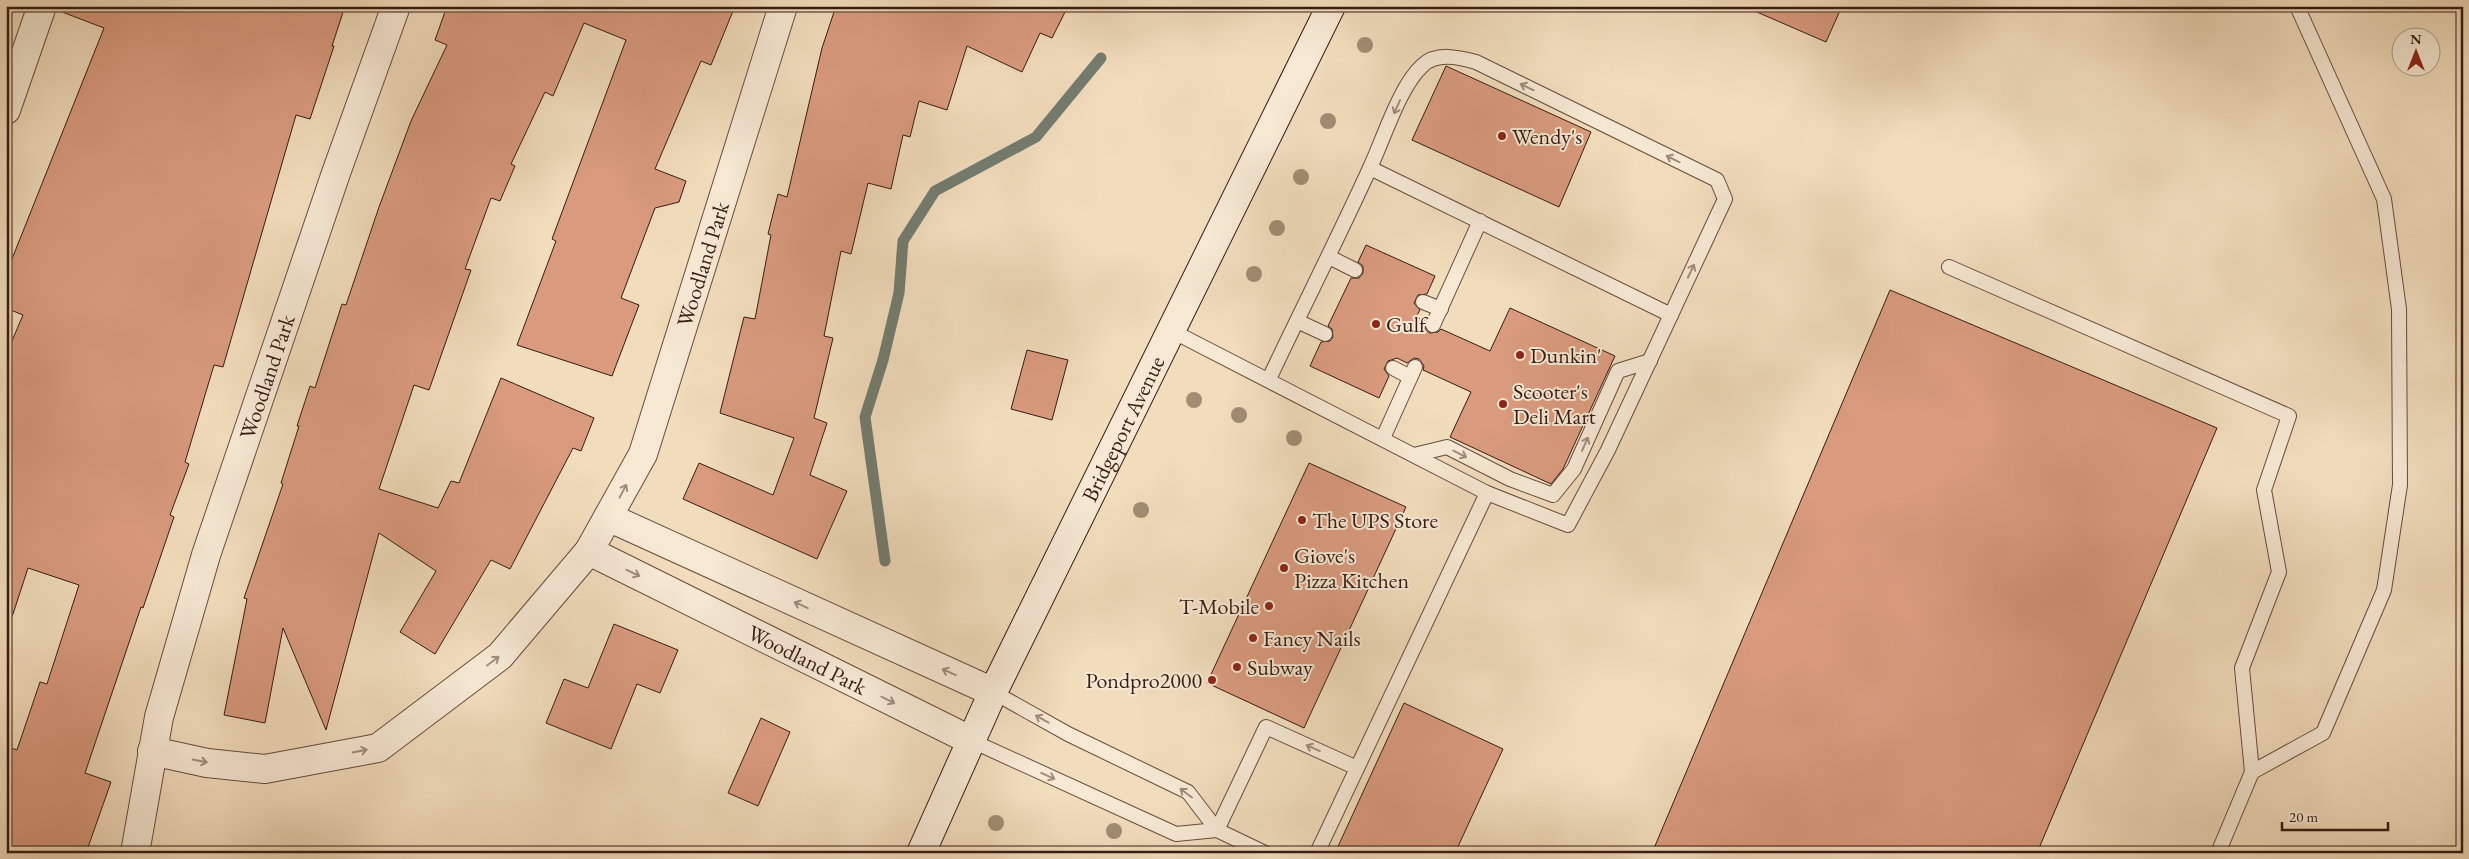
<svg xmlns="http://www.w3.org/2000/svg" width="2469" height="859" font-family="'EB Garamond',serif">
<rect width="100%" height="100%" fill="#f1dcbc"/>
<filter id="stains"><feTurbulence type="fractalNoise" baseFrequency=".004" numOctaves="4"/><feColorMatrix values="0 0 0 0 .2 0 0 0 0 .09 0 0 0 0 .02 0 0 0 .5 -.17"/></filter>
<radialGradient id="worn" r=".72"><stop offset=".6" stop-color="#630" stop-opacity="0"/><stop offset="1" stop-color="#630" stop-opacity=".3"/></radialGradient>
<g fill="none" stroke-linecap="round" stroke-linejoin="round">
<path stroke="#737c70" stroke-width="11" d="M 885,561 L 865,417 L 883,360 L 899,293 L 903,241 L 935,191 L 1036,137 L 1101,58"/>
</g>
<g fill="#d99a7e" stroke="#361c12">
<path d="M 57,6 L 345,6 L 332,46 L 334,46 L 310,119 L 296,115 L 223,367 L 214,365 L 185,462 L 189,464 L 170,515 L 174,517 L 143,608 L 141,607 L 85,773 L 111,782 L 86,853 L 29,853 L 6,845 L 6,746 L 17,750 L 40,682 L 47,684 L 79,585 L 28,568 L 12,617 L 6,616 L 6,355 L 23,315 L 6,308 L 6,274 L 104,28 L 57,10 Z"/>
<path d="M 447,6 L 735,6 L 711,65 L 701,61 L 655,169 L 686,181 L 679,202 L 655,208 L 621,298 L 639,305 L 612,376 L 517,345 L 556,241 L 552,239 L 626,40 L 584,23 L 553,96 L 545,92 L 511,164 L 515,166 L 500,201 L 491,198 L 465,269 L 471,270 L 429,390 L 414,385 L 379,489 L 438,508 L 451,481 L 459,483 L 501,378 L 594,418 L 581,451 L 573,448 L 510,569 L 491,560 L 435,654 L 400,632 L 436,571 L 379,533 L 326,730 L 283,628 L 265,723 L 224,715 L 247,599 L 244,598 L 283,484 L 281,483 L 299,426 L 297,426 L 310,386 L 315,388 L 342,304 L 346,305 L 379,207 L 411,121 L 447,45 L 435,40 Z"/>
<path d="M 836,6 L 1068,6 L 1052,38 L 1040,33 L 1022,72 L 967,46 L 947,110 L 919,101 L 910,137 L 903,135 L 891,189 L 868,183 L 851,254 L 841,251 L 824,336 L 833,338 L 814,418 L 827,423 L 810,475 L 847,491 L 817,559 L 683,499 L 699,463 L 773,495 L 794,438 L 720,413 L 744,317 L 755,319 L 771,235 L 768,234 L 778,194 L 787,197 L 822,48 Z"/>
<path d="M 1743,6 L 1842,6 L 1826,42 Z"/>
<path d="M 1446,66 L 1591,132 L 1559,207 L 1412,140 Z"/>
<path d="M 1366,245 L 1435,276 L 1427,294 L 1418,295 L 1414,303 L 1420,310 L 1416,317 L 1425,321 L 1426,330 L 1430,333 L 1438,332 L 1441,329 L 1490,351 L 1510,308 L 1615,356 L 1563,469 L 1551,484 L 1450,437 L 1471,392 L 1423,370 L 1424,366 L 1419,359 L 1414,358 L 1407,363 L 1397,358 L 1388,361 L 1384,369 L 1389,376 L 1379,398 L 1310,366 L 1321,342 L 1330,341 L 1333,337 L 1332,329 L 1328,326 L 1351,278 L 1359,278 L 1363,273 L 1363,266 L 1358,262 Z"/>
<path d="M 1890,290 L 2217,428 L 2037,853 L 1652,853 Z"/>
<path d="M 1027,350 L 1068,360 L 1052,420 L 1011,409 Z"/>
<path d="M 1309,463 L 1406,507 L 1304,728 L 1207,683 Z"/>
<path d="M 614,624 L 678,650 L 660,693 L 637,684 L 611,749 L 546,723 L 564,679 L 588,688 Z"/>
<path d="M 1404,703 L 1503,749 L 1455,853 L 1335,853 Z"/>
<path d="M 761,718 L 790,732 L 758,806 L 728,793 Z"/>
</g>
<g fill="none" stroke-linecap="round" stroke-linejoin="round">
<g stroke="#654c3c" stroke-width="16">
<g id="service">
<path d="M 1370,168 L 1671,315"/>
<path d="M 1329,257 L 1355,270"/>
<path d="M 1949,267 L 2289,416 L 2264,490 L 2279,572 L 2242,668 L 2252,772"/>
<path d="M 1423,302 L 1441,309"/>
<path d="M 1297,321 L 1325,334"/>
<path d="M 1433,325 L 1480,221"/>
<path d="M 1172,331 L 1487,493 L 1568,525 L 1608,450 L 1725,199 L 1717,180 L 1476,62 C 1458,57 1436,52 1422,66 C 1399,87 1383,141 1369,170 C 1337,240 1302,309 1269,379"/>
<path d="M 1393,368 L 1410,377"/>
<path d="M 1383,438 L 1415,367"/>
<path d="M 1414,455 L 1447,447 L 1510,479 L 1553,495 L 1574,469 L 1618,371 L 1650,361"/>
<path d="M 993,692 L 1068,734 L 1188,792 L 1217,830 L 1265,853"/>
<path d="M 972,741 L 1176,834 L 1217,830"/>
<path d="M 1217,830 L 1266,727 L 1357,768"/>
<path d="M 1317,853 L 1487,493"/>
<path d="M 2218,853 L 2252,772 L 2323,733 L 2384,590 L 2400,485 L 2399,309 L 2384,199 L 2297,6"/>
</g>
</g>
<g stroke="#654c3c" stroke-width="30">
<g id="minor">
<path d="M 6,110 L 42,6"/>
<path d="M 608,517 L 993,692"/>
<path id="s1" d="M 589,551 L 972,741"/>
<path id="s2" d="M 152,751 L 207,763 L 265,769 L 378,748 L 500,656 L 589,551 L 643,454 L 783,6"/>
<path id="s3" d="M 135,853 L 159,717 L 206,555 L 336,173 L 396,6"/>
</g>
</g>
<g stroke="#361c12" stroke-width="30">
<g id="secondary">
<path id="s4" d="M 921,853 L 993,692 L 1331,6"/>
</g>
</g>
<use href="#service" stroke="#f6e8d3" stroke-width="14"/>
<use href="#minor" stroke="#f6e8d3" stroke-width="28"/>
<use href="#secondary" stroke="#f6e8d3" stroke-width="28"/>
</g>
<g fill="#a08d73">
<circle cx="1365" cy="45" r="8"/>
<circle cx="1328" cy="121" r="8"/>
<circle cx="1301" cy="177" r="8"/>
<circle cx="1277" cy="228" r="8"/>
<circle cx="1254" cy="274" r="8"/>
<circle cx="1194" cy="400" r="8"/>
<circle cx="1239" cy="415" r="8"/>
<circle cx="1294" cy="438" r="8"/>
<circle cx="1141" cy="510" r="8"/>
<circle cx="996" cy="823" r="8"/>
<circle cx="1114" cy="831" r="8"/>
</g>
<defs><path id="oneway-shaft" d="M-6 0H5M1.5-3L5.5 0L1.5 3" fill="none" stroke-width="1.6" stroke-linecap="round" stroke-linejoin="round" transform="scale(1.25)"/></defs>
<g stroke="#a08c7c">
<use href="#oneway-shaft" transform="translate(1527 87) rotate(-154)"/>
<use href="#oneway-shaft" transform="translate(1397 107) rotate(114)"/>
<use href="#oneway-shaft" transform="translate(1673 159) rotate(-154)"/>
<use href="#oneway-shaft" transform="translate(1691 271) rotate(-65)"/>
<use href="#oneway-shaft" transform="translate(1585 444) rotate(-66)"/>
<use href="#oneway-shaft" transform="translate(1460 454) rotate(27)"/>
<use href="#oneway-shaft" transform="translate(623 491) rotate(-62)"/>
<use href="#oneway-shaft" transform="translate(633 573) rotate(26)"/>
<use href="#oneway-shaft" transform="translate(801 605) rotate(-156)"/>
<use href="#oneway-shaft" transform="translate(493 661) rotate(-37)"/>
<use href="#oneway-shaft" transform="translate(949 672) rotate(-156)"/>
<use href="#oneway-shaft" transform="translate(888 700) rotate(26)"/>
<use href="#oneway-shaft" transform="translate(1042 719) rotate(-151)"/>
<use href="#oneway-shaft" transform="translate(1313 748) rotate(-156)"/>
<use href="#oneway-shaft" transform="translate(360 751) rotate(-11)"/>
<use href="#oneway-shaft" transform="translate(200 761) rotate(12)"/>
<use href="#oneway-shaft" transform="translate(1048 776) rotate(24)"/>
<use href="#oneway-shaft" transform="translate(1186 793) rotate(-143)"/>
</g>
<g fill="#8f2418" stroke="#f6e8d3" stroke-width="2">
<circle cx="1502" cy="136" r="5"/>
<circle cx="1376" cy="324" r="5"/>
<circle cx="1520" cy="355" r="5"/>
<circle cx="1503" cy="404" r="5"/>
<circle cx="1302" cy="520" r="5"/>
<circle cx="1284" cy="568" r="5"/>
<circle cx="1269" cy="606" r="5"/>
<circle cx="1253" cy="638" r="5"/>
<circle cx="1237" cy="667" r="5"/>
<circle cx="1212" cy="680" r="5"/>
</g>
<g text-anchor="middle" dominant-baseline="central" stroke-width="4" stroke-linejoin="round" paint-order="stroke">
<g font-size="22" fill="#361c12" stroke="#f6e8d3" text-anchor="start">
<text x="1512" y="136">Wendy's</text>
<text x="1386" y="324">Gulf</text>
<text x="1530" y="355">Dunkin'</text>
<text x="1513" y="391">Scooter's<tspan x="1513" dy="25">Deli Mart</tspan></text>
<text x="1312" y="520">The UPS Store</text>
<text x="1294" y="555">Giove's<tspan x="1294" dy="25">Pizza Kitchen</tspan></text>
<text x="1259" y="606" text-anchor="end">T-Mobile</text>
<text x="1263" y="638">Fancy Nails</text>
<text x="1247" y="667">Subway</text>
<text x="1202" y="680" text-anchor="end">Pondpro2000</text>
</g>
<g font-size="22" fill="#361c12" stroke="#f6e8d3">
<text stroke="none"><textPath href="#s2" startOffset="830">Woodland Park</textPath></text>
<text stroke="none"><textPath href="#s3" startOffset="495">Woodland Park</textPath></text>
<text stroke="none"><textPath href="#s4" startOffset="470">Bridgeport Avenue</textPath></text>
<text stroke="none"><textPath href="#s1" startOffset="244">Woodland Park</textPath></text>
</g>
</g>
<rect width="2469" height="859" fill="none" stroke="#f1dcbc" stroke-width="25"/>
<rect x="8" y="8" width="2454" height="844" fill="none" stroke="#361c12" stroke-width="2.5"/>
<rect x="12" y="12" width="2444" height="834" fill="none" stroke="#361c12"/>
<g transform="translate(2416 52)"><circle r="24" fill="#f6e8d3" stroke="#a99686"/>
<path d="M0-4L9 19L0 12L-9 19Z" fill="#8f2418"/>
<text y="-8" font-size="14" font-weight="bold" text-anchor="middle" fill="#361c12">N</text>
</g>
<path d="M2282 822v8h106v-8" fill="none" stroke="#361c12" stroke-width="2.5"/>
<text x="2289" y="822" font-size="15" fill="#361c12" stroke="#f6e8d3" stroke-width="4" paint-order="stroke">20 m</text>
<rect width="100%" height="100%" filter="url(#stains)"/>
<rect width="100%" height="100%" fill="url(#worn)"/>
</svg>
